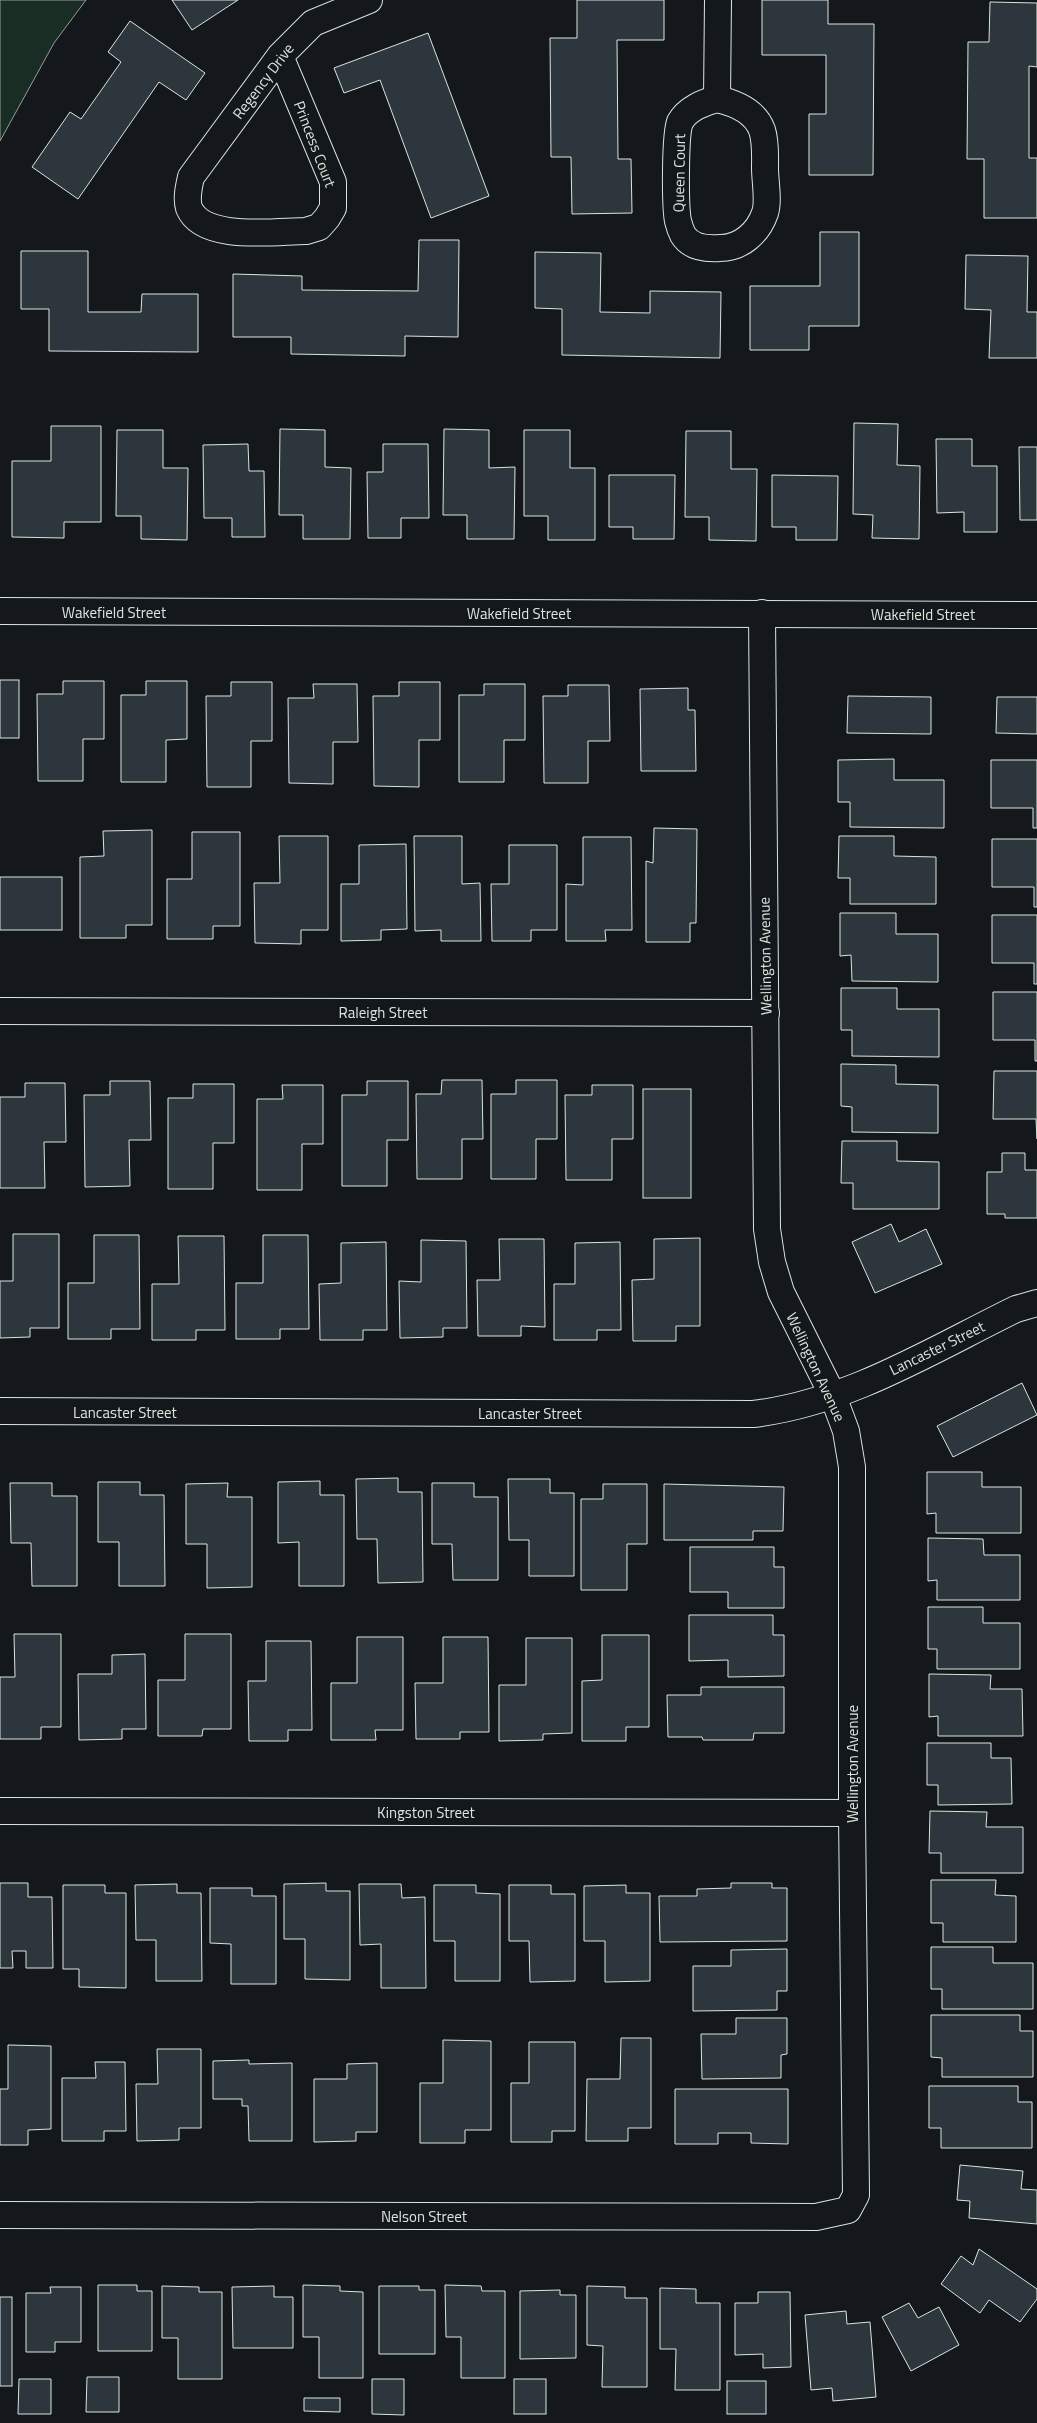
<svg xmlns="http://www.w3.org/2000/svg" width="1037" height="2423" font-family="'Titillium Web',sans-serif">
<rect width="100%" height="100%" fill="#14181c"/>
<path fill="#1a2d24" stroke="#939e99" d="M 0,0 L 86,0 L 54,43 L 0,141 Z"/>
<g fill="#2c363c" stroke="#d8e6dc">
<path d="M 172,0 L 238,0 L 192,30 Z"/>
<path d="M 577,0 L 664,0 L 664,40 L 617,40 L 618,159 L 631,159 L 632,213 L 572,214 L 571,157 L 551,157 L 550,38 L 577,38 Z"/>
<path d="M 762,0 L 828,0 L 828,24 L 874,24 L 873,175 L 809,175 L 809,114 L 826,114 L 826,55 L 762,55 Z"/>
<path d="M 990,2 L 1037,3 L 1037,67 L 1029,66 L 1029,158 L 1037,158 L 1037,218 L 984,218 L 984,159 L 967,159 L 968,42 L 989,42 Z"/>
<path d="M 130,21 L 205,73 L 186,100 L 159,82 L 78,199 L 32,167 L 70,112 L 81,119 L 121,62 L 108,52 Z"/>
<path d="M 428,33 L 489,196 L 431,218 L 380,80 L 344,93 L 334,68 Z"/>
<path d="M 820,232 L 859,232 L 859,326 L 809,326 L 809,350 L 750,350 L 750,286 L 820,286 Z"/>
<path d="M 419,240 L 459,240 L 458,337 L 405,336 L 405,356 L 291,354 L 291,337 L 233,337 L 233,274 L 302,276 L 302,290 L 418,291 Z"/>
<path d="M 21,251 L 88,251 L 88,312 L 141,312 L 142,294 L 198,294 L 198,352 L 49,351 L 49,309 L 21,309 Z"/>
<path d="M 535,252 L 601,253 L 600,312 L 650,313 L 650,291 L 721,292 L 720,358 L 562,355 L 562,309 L 535,308 Z"/>
<path d="M 966,255 L 1028,256 L 1027,312 L 1037,312 L 1037,358 L 989,358 L 991,310 L 965,309 Z"/>
<path d="M 854,423 L 898,424 L 897,465 L 920,466 L 919,539 L 872,538 L 873,515 L 853,514 Z"/>
<path d="M 51,426 L 101,426 L 101,522 L 64,522 L 64,538 L 12,537 L 12,461 L 51,461 Z"/>
<path d="M 280,429 L 325,430 L 325,467 L 351,468 L 350,539 L 303,539 L 303,515 L 279,515 Z"/>
<path d="M 444,429 L 489,430 L 489,468 L 515,467 L 514,539 L 467,539 L 467,515 L 443,515 Z"/>
<path d="M 117,430 L 163,430 L 163,468 L 188,468 L 187,540 L 141,539 L 141,516 L 116,516 Z"/>
<path d="M 524,430 L 570,430 L 570,468 L 595,468 L 595,540 L 548,540 L 548,516 L 524,516 Z"/>
<path d="M 686,431 L 731,431 L 731,469 L 757,469 L 756,541 L 709,540 L 709,517 L 685,517 Z"/>
<path d="M 936,439 L 972,439 L 972,466 L 997,466 L 997,532 L 964,532 L 964,512 L 937,513 Z"/>
<path d="M 248,444 L 249,471 L 264,471 L 265,537 L 232,537 L 232,518 L 204,518 L 203,445 Z"/>
<path d="M 383,444 L 428,444 L 429,518 L 401,518 L 401,538 L 368,538 L 367,472 L 383,472 Z"/>
<path d="M 1019,447 L 1037,447 L 1037,520 L 1020,520 Z"/>
<path d="M 609,475 L 675,475 L 674,539 L 633,539 L 633,527 L 609,527 Z"/>
<path d="M 772,475 L 838,476 L 837,540 L 796,540 L 796,527 L 772,527 Z"/>
<rect x="0" y="680" width="19" height="58"/>
<path d="M 63,681 L 104,681 L 104,739 L 83,739 L 83,781 L 38,781 L 37,694 L 63,694 Z"/>
<path d="M 146,681 L 187,681 L 187,739 L 166,740 L 166,782 L 121,782 L 121,695 L 146,695 Z"/>
<path d="M 231,682 L 272,682 L 272,741 L 251,741 L 251,787 L 207,787 L 206,696 L 231,696 Z"/>
<path d="M 399,682 L 440,682 L 440,740 L 419,740 L 419,787 L 374,786 L 373,696 L 399,696 Z"/>
<path d="M 313,684 L 357,684 L 358,742 L 333,742 L 333,784 L 289,783 L 288,698 L 314,698 Z"/>
<path d="M 484,684 L 525,684 L 525,740 L 504,740 L 504,782 L 459,782 L 459,695 L 484,695 Z"/>
<path d="M 568,685 L 609,685 L 610,741 L 588,741 L 588,783 L 544,783 L 543,696 L 568,696 Z"/>
<path d="M 688,688 L 688,710 L 695,710 L 696,771 L 641,771 L 640,689 Z"/>
<path d="M 848,696 L 931,697 L 931,734 L 847,733 Z"/>
<path d="M 997,697 L 1037,697 L 1037,734 L 996,733 Z"/>
<path d="M 894,759 L 894,780 L 944,780 L 944,828 L 850,827 L 850,802 L 838,802 L 838,760 Z"/>
<path d="M 991,760 L 1037,760 L 1037,828 L 1033,828 L 1033,808 L 991,808 Z"/>
<path d="M 654,828 L 697,829 L 696,923 L 690,923 L 690,942 L 646,942 L 646,861 L 653,863 Z"/>
<path d="M 152,830 L 152,925 L 126,925 L 126,938 L 80,938 L 80,857 L 104,856 L 103,831 Z"/>
<path d="M 192,832 L 240,832 L 240,926 L 213,926 L 213,939 L 167,939 L 167,879 L 192,879 Z"/>
<path d="M 279,836 L 328,836 L 328,930 L 301,930 L 301,944 L 255,943 L 254,883 L 280,883 Z"/>
<path d="M 414,836 L 462,836 L 462,884 L 480,883 L 481,941 L 441,941 L 441,930 L 415,931 Z"/>
<path d="M 839,836 L 894,836 L 894,856 L 936,857 L 936,904 L 850,904 L 850,878 L 838,878 Z"/>
<path d="M 583,837 L 631,837 L 632,930 L 605,930 L 606,941 L 566,941 L 566,884 L 583,885 Z"/>
<path d="M 992,839 L 1037,839 L 1037,907 L 1034,907 L 1034,887 L 992,887 Z"/>
<path d="M 406,844 L 407,929 L 381,930 L 381,940 L 341,941 L 341,884 L 359,884 L 359,845 Z"/>
<path d="M 509,845 L 557,845 L 557,930 L 531,930 L 531,941 L 492,941 L 491,884 L 509,884 Z"/>
<rect x="0" y="877" width="62" height="53"/>
<path d="M 840,913 L 896,913 L 896,934 L 938,934 L 938,982 L 852,981 L 851,955 L 840,956 Z"/>
<path d="M 992,915 L 1037,915 L 1037,984 L 1034,984 L 1034,963 L 992,963 Z"/>
<path d="M 841,988 L 897,988 L 897,1009 L 939,1009 L 939,1057 L 852,1056 L 852,1030 L 841,1030 Z"/>
<path d="M 993,992 L 1037,992 L 1037,1061 L 1035,1061 L 1035,1040 L 993,1040 Z"/>
<path d="M 841,1064 L 896,1065 L 896,1084 L 938,1085 L 938,1133 L 852,1132 L 852,1107 L 841,1106 Z"/>
<path d="M 994,1071 L 1037,1071 L 1037,1139 L 1036,1119 L 993,1119 Z"/>
<path d="M 442,1080 L 482,1080 L 483,1139 L 462,1139 L 462,1179 L 417,1179 L 416,1094 L 441,1094 Z"/>
<path d="M 516,1080 L 557,1080 L 557,1139 L 536,1139 L 536,1179 L 491,1179 L 491,1094 L 516,1094 Z"/>
<path d="M 110,1081 L 150,1081 L 151,1140 L 129,1140 L 130,1186 L 85,1187 L 84,1095 L 110,1095 Z"/>
<path d="M 367,1081 L 408,1081 L 408,1140 L 387,1140 L 387,1186 L 342,1186 L 342,1095 L 367,1095 Z"/>
<path d="M 25,1083 L 65,1083 L 66,1142 L 44,1142 L 45,1188 L 0,1188 L 0,1097 L 25,1097 Z"/>
<path d="M 193,1084 L 234,1084 L 234,1143 L 213,1143 L 213,1189 L 168,1189 L 168,1098 L 193,1098 Z"/>
<path d="M 282,1085 L 323,1085 L 323,1144 L 302,1144 L 302,1190 L 257,1190 L 257,1099 L 283,1099 Z"/>
<path d="M 592,1085 L 633,1085 L 633,1139 L 612,1139 L 612,1180 L 566,1180 L 565,1095 L 592,1095 Z"/>
<rect x="643" y="1089" width="48" height="109"/>
<path d="M 842,1141 L 897,1141 L 897,1161 L 939,1162 L 939,1209 L 853,1209 L 853,1183 L 841,1183 Z"/>
<path d="M 1002,1153 L 1025,1153 L 1025,1170 L 1037,1170 L 1037,1218 L 1005,1218 L 1005,1214 L 987,1214 L 987,1172 L 1002,1172 Z"/>
<path d="M 891,1224 L 899,1242 L 926,1229 L 942,1264 L 875,1293 L 852,1242 Z"/>
<path d="M 13,1234 L 59,1234 L 59,1328 L 30,1328 L 30,1337 L 0,1338 L 0,1281 L 13,1281 Z"/>
<path d="M 94,1235 L 139,1235 L 140,1329 L 111,1329 L 111,1339 L 68,1339 L 68,1283 L 94,1283 Z"/>
<path d="M 263,1235 L 308,1235 L 309,1329 L 280,1329 L 280,1339 L 236,1339 L 236,1283 L 263,1283 Z"/>
<path d="M 178,1236 L 224,1236 L 225,1330 L 196,1330 L 196,1340 L 152,1340 L 152,1284 L 179,1284 Z"/>
<path d="M 700,1238 L 700,1326 L 676,1326 L 676,1341 L 633,1341 L 632,1280 L 654,1279 L 654,1239 Z"/>
<path d="M 499,1239 L 544,1239 L 545,1327 L 521,1326 L 521,1336 L 478,1336 L 477,1280 L 500,1280 Z"/>
<path d="M 421,1240 L 466,1241 L 467,1328 L 443,1328 L 443,1337 L 400,1338 L 399,1281 L 421,1282 Z"/>
<path d="M 386,1242 L 387,1330 L 363,1330 L 363,1340 L 320,1340 L 319,1284 L 341,1283 L 341,1243 Z"/>
<path d="M 620,1242 L 621,1330 L 597,1330 L 597,1340 L 554,1340 L 554,1284 L 575,1284 L 575,1243 Z"/>
<path d="M 1022,1383 L 1037,1415 L 953,1457 L 937,1426 Z"/>
<path d="M 927,1472 L 982,1472 L 982,1487 L 1021,1487 L 1021,1533 L 936,1533 L 936,1513 L 927,1514 Z"/>
<path d="M 398,1478 L 398,1492 L 422,1492 L 423,1582 L 378,1583 L 377,1539 L 357,1539 L 356,1479 Z"/>
<path d="M 508,1479 L 550,1479 L 550,1493 L 574,1493 L 574,1576 L 529,1576 L 529,1540 L 509,1540 Z"/>
<path d="M 320,1481 L 320,1495 L 344,1495 L 344,1586 L 299,1586 L 299,1542 L 278,1543 L 278,1482 Z"/>
<path d="M 98,1482 L 140,1482 L 140,1495 L 164,1495 L 165,1586 L 119,1586 L 119,1542 L 98,1542 Z"/>
<path d="M 10,1483 L 52,1483 L 52,1496 L 77,1496 L 77,1586 L 32,1586 L 31,1543 L 11,1543 Z"/>
<path d="M 228,1483 L 227,1497 L 252,1497 L 252,1587 L 207,1588 L 207,1544 L 186,1544 L 186,1484 Z"/>
<path d="M 432,1483 L 474,1483 L 474,1497 L 498,1497 L 498,1580 L 453,1580 L 452,1544 L 432,1544 Z"/>
<path d="M 603,1484 L 647,1484 L 647,1544 L 627,1544 L 627,1590 L 581,1590 L 581,1499 L 603,1499 Z"/>
<path d="M 664,1484 L 784,1487 L 783,1531 L 753,1531 L 753,1540 L 664,1540 Z"/>
<path d="M 928,1538 L 983,1539 L 984,1555 L 1020,1555 L 1020,1600 L 937,1600 L 937,1580 L 928,1581 Z"/>
<path d="M 690,1547 L 774,1547 L 774,1567 L 784,1567 L 784,1608 L 728,1608 L 728,1592 L 690,1592 Z"/>
<path d="M 928,1607 L 983,1607 L 983,1623 L 1020,1623 L 1020,1669 L 937,1669 L 937,1649 L 928,1649 Z"/>
<path d="M 689,1615 L 773,1615 L 773,1635 L 784,1635 L 784,1676 L 728,1677 L 728,1660 L 689,1661 Z"/>
<path d="M 14,1634 L 61,1634 L 61,1727 L 41,1727 L 41,1739 L 0,1739 L 0,1677 L 15,1677 Z"/>
<path d="M 185,1634 L 231,1634 L 231,1729 L 203,1729 L 202,1736 L 158,1736 L 158,1680 L 185,1680 Z"/>
<path d="M 602,1635 L 649,1635 L 649,1727 L 626,1727 L 626,1741 L 582,1741 L 582,1681 L 602,1680 Z"/>
<path d="M 357,1637 L 403,1637 L 403,1730 L 375,1730 L 376,1740 L 331,1740 L 331,1683 L 357,1683 Z"/>
<path d="M 443,1637 L 488,1637 L 489,1732 L 460,1732 L 460,1739 L 416,1739 L 415,1683 L 443,1683 Z"/>
<path d="M 526,1638 L 572,1638 L 572,1733 L 543,1734 L 543,1740 L 499,1741 L 499,1685 L 526,1685 Z"/>
<path d="M 266,1641 L 311,1641 L 312,1730 L 288,1730 L 288,1741 L 249,1741 L 248,1681 L 266,1681 Z"/>
<path d="M 145,1654 L 146,1729 L 122,1729 L 122,1739 L 79,1740 L 78,1674 L 112,1674 L 112,1655 Z"/>
<path d="M 929,1674 L 991,1675 L 990,1689 L 1022,1689 L 1023,1736 L 938,1736 L 938,1716 L 929,1717 Z"/>
<path d="M 701,1687 L 784,1687 L 784,1733 L 754,1733 L 753,1740 L 703,1740 L 702,1737 L 668,1737 L 667,1695 L 701,1695 Z"/>
<path d="M 927,1743 L 991,1743 L 991,1758 L 1011,1758 L 1012,1804 L 938,1805 L 938,1785 L 927,1785 Z"/>
<path d="M 930,1811 L 987,1812 L 986,1827 L 1023,1827 L 1023,1873 L 941,1873 L 941,1853 L 929,1853 Z"/>
<path d="M 931,1880 L 996,1880 L 995,1895 L 1016,1896 L 1016,1942 L 943,1942 L 943,1923 L 931,1923 Z"/>
<path d="M 0,1883 L 28,1883 L 28,1897 L 52,1897 L 53,1968 L 26,1968 L 26,1951 L 12,1951 L 13,1968 L 0,1968 Z"/>
<path d="M 326,1883 L 326,1891 L 350,1891 L 350,1980 L 305,1979 L 305,1939 L 284,1939 L 284,1884 Z"/>
<path d="M 731,1883 L 772,1883 L 772,1888 L 787,1888 L 787,1941 L 660,1942 L 659,1896 L 697,1896 L 697,1889 L 731,1888 Z"/>
<path d="M 177,1884 L 177,1893 L 201,1893 L 202,1981 L 156,1981 L 156,1940 L 136,1940 L 135,1885 Z"/>
<path d="M 359,1884 L 401,1884 L 402,1898 L 425,1897 L 426,1988 L 381,1988 L 381,1944 L 360,1945 Z"/>
<path d="M 63,1885 L 105,1885 L 105,1893 L 126,1893 L 126,1988 L 79,1987 L 79,1969 L 63,1969 Z"/>
<path d="M 434,1885 L 476,1885 L 476,1893 L 500,1894 L 500,1981 L 455,1981 L 455,1941 L 434,1941 Z"/>
<path d="M 509,1885 L 551,1885 L 551,1894 L 575,1894 L 575,1981 L 530,1982 L 529,1941 L 509,1941 Z"/>
<path d="M 626,1885 L 626,1893 L 650,1893 L 650,1981 L 605,1982 L 605,1941 L 584,1941 L 584,1886 Z"/>
<path d="M 210,1888 L 252,1888 L 252,1896 L 276,1896 L 276,1984 L 231,1984 L 231,1944 L 210,1943 Z"/>
<path d="M 931,1947 L 993,1947 L 993,1963 L 1033,1963 L 1033,2009 L 942,2009 L 942,1989 L 931,1989 Z"/>
<path d="M 787,1949 L 787,1991 L 777,1991 L 777,2010 L 693,2011 L 693,1966 L 731,1966 L 731,1950 Z"/>
<path d="M 931,2015 L 1020,2015 L 1020,2031 L 1033,2031 L 1033,2077 L 942,2077 L 942,2058 L 931,2057 Z"/>
<path d="M 736,2018 L 787,2018 L 787,2054 L 781,2055 L 781,2078 L 702,2079 L 701,2034 L 736,2034 Z"/>
<path d="M 621,2038 L 651,2038 L 651,2128 L 628,2128 L 628,2141 L 586,2141 L 587,2079 L 620,2079 Z"/>
<path d="M 443,2040 L 491,2041 L 491,2130 L 465,2130 L 465,2143 L 420,2143 L 420,2083 L 443,2083 Z"/>
<path d="M 529,2042 L 575,2042 L 575,2131 L 552,2131 L 552,2142 L 511,2142 L 511,2083 L 529,2083 Z"/>
<path d="M 8,2045 L 51,2046 L 51,2129 L 28,2130 L 28,2145 L 0,2145 L 0,2089 L 8,2089 Z"/>
<path d="M 157,2049 L 201,2049 L 201,2128 L 179,2128 L 179,2140 L 137,2141 L 136,2084 L 158,2084 Z"/>
<path d="M 249,2060 L 249,2064 L 292,2063 L 292,2141 L 249,2141 L 248,2106 L 242,2106 L 242,2099 L 213,2099 L 213,2061 Z"/>
<path d="M 95,2062 L 125,2062 L 126,2131 L 104,2131 L 104,2141 L 62,2141 L 62,2078 L 96,2078 Z"/>
<path d="M 377,2063 L 377,2132 L 356,2132 L 356,2141 L 314,2142 L 314,2079 L 347,2079 L 347,2064 Z"/>
<path d="M 929,2086 L 1018,2086 L 1018,2102 L 1032,2102 L 1032,2148 L 941,2148 L 941,2128 L 929,2128 Z"/>
<path d="M 675,2089 L 788,2089 L 788,2144 L 751,2143 L 751,2133 L 718,2133 L 718,2144 L 675,2144 Z"/>
<path d="M 960,2165 L 1023,2171 L 1021,2189 L 1037,2190 L 1037,2224 L 969,2218 L 970,2201 L 957,2200 Z"/>
<path d="M 979,2249 L 1037,2289 L 1037,2299 L 1020,2322 L 989,2300 L 980,2313 L 941,2284 L 961,2256 L 973,2265 Z"/>
<path d="M 98,2285 L 137,2285 L 137,2291 L 152,2291 L 152,2351 L 98,2351 Z"/>
<path d="M 303,2285 L 340,2286 L 340,2291 L 363,2292 L 363,2378 L 319,2378 L 319,2337 L 303,2337 Z"/>
<path d="M 445,2285 L 481,2286 L 482,2291 L 505,2291 L 505,2378 L 461,2378 L 461,2337 L 446,2337 Z"/>
<path d="M 162,2286 L 199,2287 L 199,2292 L 222,2292 L 222,2379 L 178,2379 L 178,2338 L 162,2338 Z"/>
<path d="M 274,2286 L 274,2297 L 293,2297 L 293,2348 L 233,2348 L 232,2287 Z"/>
<path d="M 379,2286 L 419,2286 L 419,2290 L 435,2290 L 435,2354 L 379,2354 Z"/>
<path d="M 587,2286 L 625,2287 L 625,2298 L 647,2298 L 647,2387 L 602,2387 L 603,2346 L 587,2345 Z"/>
<path d="M 50,2287 L 81,2287 L 81,2342 L 55,2342 L 55,2352 L 26,2352 L 26,2293 L 51,2293 Z"/>
<path d="M 660,2288 L 696,2289 L 696,2303 L 720,2303 L 720,2390 L 675,2390 L 676,2349 L 660,2349 Z"/>
<path d="M 560,2290 L 560,2295 L 576,2295 L 576,2358 L 520,2359 L 520,2291 Z"/>
<path d="M 758,2292 L 790,2292 L 791,2367 L 763,2368 L 763,2354 L 735,2355 L 735,2303 L 758,2303 Z"/>
<rect x="0" y="2297" width="12" height="89"/>
<path d="M 909,2303 L 918,2318 L 939,2307 L 959,2345 L 911,2371 L 882,2317 Z"/>
<path d="M 846,2311 L 847,2324 L 870,2322 L 876,2397 L 833,2401 L 832,2388 L 811,2390 L 805,2315 Z"/>
<path d="M 87,2377 L 119,2377 L 119,2412 L 86,2412 Z"/>
<path d="M 19,2379 L 51,2379 L 51,2414 L 18,2414 Z"/>
<path d="M 372,2379 L 404,2379 L 404,2415 L 372,2414 Z"/>
<rect x="514" y="2379" width="32" height="35"/>
<rect x="727" y="2381" width="39" height="33"/>
<path d="M 304,2398 L 340,2398 L 340,2412 L 304,2411 Z"/>
</g>
<g fill="none" stroke-linecap="round" stroke-linejoin="round">
<g stroke="#d8e6dc" stroke-width="28">
<g id="minor">
<path d="M 280,56 L 333,182 L 333,208 L 327,218 L 319,227 L 306,231 C 276,231 203,242 189,208 C 186,198 189,186 191,177 L 280,56 L 313,23 L 369,0"/>
<path d="M 717,99 C 735,103 755,111 762,130 C 766,142 765,156 765,168 C 765,181 769,201 765,213 C 758,233 741,248 720,248 C 706,249 691,248 683,235 C 681,231 679,225 678,221 C 675,206 675,134 680,122 C 687,109 704,102 717,99 Z"/>
<path d="M 717,99 L 718,0"/>
<path d="M 0,611 L 1037,615"/>
<path d="M 0,1011 L 766,1013"/>
<path d="M 0,1411 L 753,1414 C 848,1403 932,1350 1016,1309 L 1037,1303"/>
<path d="M 0,1811 L 852,1813"/>
<path d="M 0,2215 L 816,2217 L 848,2210 L 856,2195 L 852,1813 L 852,1467 L 846,1431 L 833,1396 L 781,1292 L 772,1262 L 767,1229 L 762,613"/>
</g>
</g>
<use href="#minor" stroke="#14181c" stroke-width="26"/>
</g>
<g text-anchor="middle" dominant-baseline="central" stroke-width="4" stroke-linejoin="round" paint-order="stroke">
<g font-size="15" fill="#d8e6dc" stroke="#14181c">
<text transform="translate(263 81) rotate(-53)">Regency Drive</text>
<text transform="translate(315 144) rotate(69)">Princess Court</text>
<text transform="translate(679 173) rotate(-89)">Queen Court</text>
<text x="114" y="612">Wakefield Street</text>
<text x="519" y="613">Wakefield Street</text>
<text x="923" y="614">Wakefield Street</text>
<text transform="translate(765 956) rotate(-91)">Wellington Avenue</text>
<text x="383" y="1012">Raleigh Street</text>
<text transform="translate(937 1348) rotate(-26)">Lancaster Street</text>
<text transform="translate(816 1367) rotate(65)">Wellington Avenue</text>
<text x="125" y="1412">Lancaster Street</text>
<text x="530" y="1413">Lancaster Street</text>
<text transform="translate(852 1764) rotate(-90)">Wellington Avenue</text>
<text x="426" y="1812">Kingston Street</text>
<text x="424" y="2216">Nelson Street</text>
</g>
</g>
</svg>
